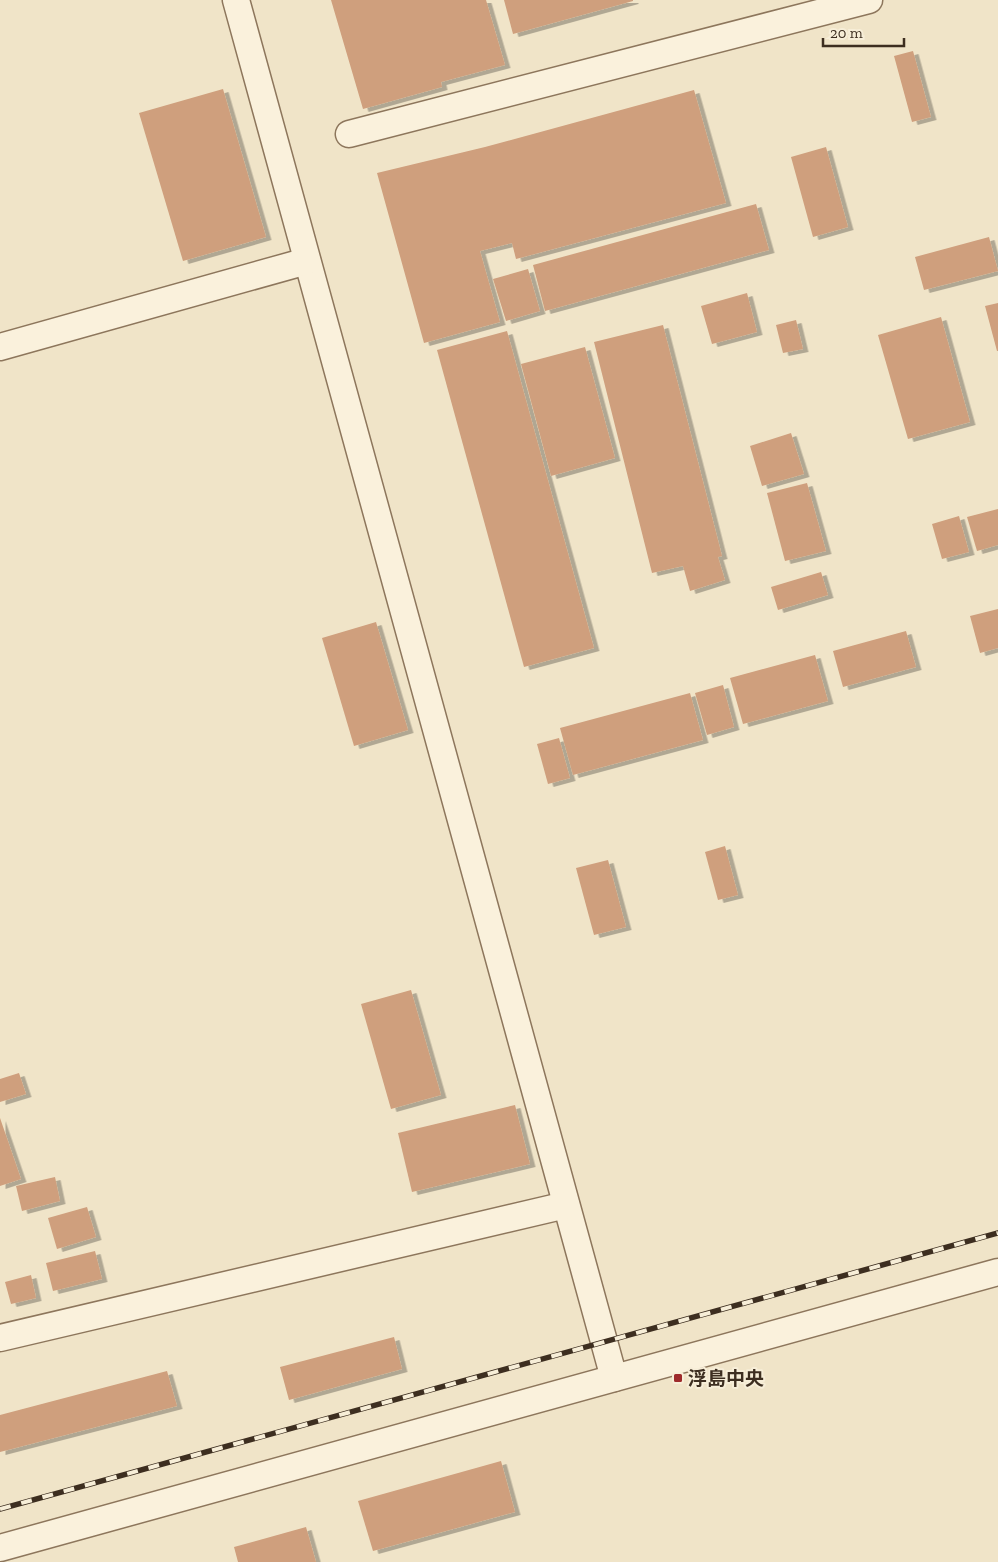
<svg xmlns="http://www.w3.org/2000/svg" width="998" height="1562" font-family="'Zilla Slab','Noto Sans JP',serif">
<defs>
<filter id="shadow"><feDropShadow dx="5.5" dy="3" stdDeviation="0" flood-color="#0004"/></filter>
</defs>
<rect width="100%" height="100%" fill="#f0e4c8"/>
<g fill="#cf9f7d" filter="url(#shadow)">
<path d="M 331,0 L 486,0 L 505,65 L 441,82 L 442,87 L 363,109 Z"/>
<path d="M 504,0 L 633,0 L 633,1 L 513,34 Z"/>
<path d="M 913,51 L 931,117 L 912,122 L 894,56 Z"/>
<path d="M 223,89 L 266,237 L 183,261 L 139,113 Z"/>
<path d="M 694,90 L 726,203 L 516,259 L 512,243 L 480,251 L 500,322 L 424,343 L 377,173 L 485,147 Z"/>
<path d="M 826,147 L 848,227 L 813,237 L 791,157 Z"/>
<path d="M 756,204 L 769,250 L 545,311 L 533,265 Z"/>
<path d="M 989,237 L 998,271 L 924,290 L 915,257 Z"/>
<path d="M 528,269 L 540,311 L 506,321 L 493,279 Z"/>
<path d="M 747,293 L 757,332 L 712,344 L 701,306 Z"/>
<path d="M 998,303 L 998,351 L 997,351 L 985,306 Z"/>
<path d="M 941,317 L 970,422 L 908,439 L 878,335 Z"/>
<path d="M 796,320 L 803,349 L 783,353 L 776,325 Z"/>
<path d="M 663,325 L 722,556 L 718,557 L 725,580 L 690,591 L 683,566 L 652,573 L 594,342 Z"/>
<path d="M 507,331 L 594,648 L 524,667 L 437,350 Z"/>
<path d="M 585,347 L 615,458 L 551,476 L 521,364 Z"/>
<path d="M 791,433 L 804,474 L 762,486 L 750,446 Z"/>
<path d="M 807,483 L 826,551 L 785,561 L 767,493 Z"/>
<path d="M 998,509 L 998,545 L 977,551 L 967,517 Z"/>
<path d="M 959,516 L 969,552 L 942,559 L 932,524 Z"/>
<path d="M 821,572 L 828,595 L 778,610 L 771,587 Z"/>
<path d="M 998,609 L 998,648 L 980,653 L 970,616 Z"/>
<path d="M 376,622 L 408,730 L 354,746 L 322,638 Z"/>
<path d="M 906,631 L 916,667 L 843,687 L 833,651 Z"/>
<path d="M 815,655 L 828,701 L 743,724 L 730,678 Z"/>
<path d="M 723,685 L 734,727 L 707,735 L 695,693 Z"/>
<path d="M 690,693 L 703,740 L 573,775 L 560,728 Z"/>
<path d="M 559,738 L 570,778 L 548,784 L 537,744 Z"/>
<path d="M 725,846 L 738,895 L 718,900 L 705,852 Z"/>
<path d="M 608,860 L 626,927 L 594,935 L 576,868 Z"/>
<path d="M 411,990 L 441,1095 L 391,1109 L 361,1004 Z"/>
<path d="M 19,1073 L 26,1094 L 0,1102 L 0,1079 Z"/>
<path d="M 515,1105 L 530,1164 L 412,1192 L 398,1133 Z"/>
<path d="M 0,1118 L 21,1179 L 0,1186 Z"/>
<path d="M 55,1177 L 60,1201 L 22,1211 L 16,1186 Z"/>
<path d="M 87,1207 L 96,1237 L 57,1249 L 48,1218 Z"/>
<path d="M 95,1251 L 102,1279 L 53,1291 L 46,1263 Z"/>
<path d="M 31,1275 L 36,1298 L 11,1304 L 5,1282 Z"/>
<path d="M 394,1337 L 402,1369 L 289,1400 L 280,1367 Z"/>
<path d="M 167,1371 L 177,1406 L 0,1452 L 0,1415 Z"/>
<path d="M 501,1461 L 515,1512 L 373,1551 L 358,1501 Z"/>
<path d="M 306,1527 L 316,1562 L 238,1562 L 234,1547 Z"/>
</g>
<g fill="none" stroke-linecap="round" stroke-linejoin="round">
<g stroke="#8d765c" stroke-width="29">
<g id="minor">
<path d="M 236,0 L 614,1378"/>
<path d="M 349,134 L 869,0"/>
<path d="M 0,347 L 307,261"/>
<path d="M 0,1338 L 566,1205"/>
<path d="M 0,1548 L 998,1272"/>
</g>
</g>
<use href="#minor" stroke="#faf1dc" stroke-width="26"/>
<g stroke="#3d2e20" stroke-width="5.5">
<path id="rail" d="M 0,1509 L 998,1233"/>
</g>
<use href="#rail" stroke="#f7eed8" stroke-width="4" stroke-dasharray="11" stroke-linecap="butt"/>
</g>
<rect fill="#9e2a2b" stroke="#f7eed8" stroke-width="2" x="673" y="1373" width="10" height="10" rx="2.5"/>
<g text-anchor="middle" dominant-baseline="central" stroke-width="4" stroke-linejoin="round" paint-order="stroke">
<g font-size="19" font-weight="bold" fill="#3d2e20" stroke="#f7eed8" text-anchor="start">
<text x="688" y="1378">浮島中央</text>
</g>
</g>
<path d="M823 38v8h81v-8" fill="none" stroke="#3d2e20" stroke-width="2.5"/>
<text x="830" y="38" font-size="15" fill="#3d2e20" stroke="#f7eed8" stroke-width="4" paint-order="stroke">20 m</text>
</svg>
